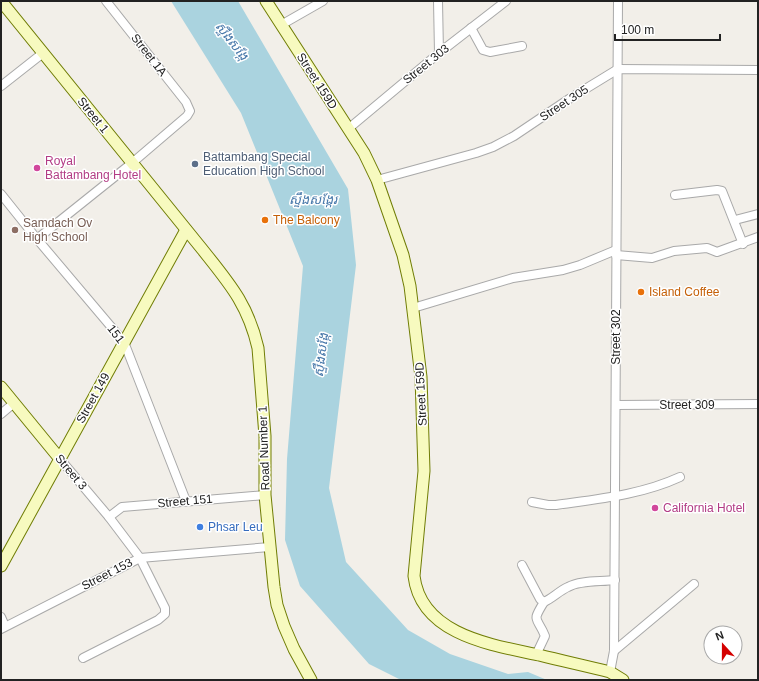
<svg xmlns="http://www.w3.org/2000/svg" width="759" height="681" font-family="Arial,'Noto Sans Khmer',sans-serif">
<rect width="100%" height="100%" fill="#f2efe9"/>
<path fill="#aad3df" d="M 171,1 L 238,1 L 348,189 L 356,265 L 329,488 L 346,562 L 408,630 L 450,654 L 508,674 L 528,672 L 547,680 L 401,680 L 369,664 L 300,586 L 285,540 L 287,459 L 303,266 L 241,113 Z"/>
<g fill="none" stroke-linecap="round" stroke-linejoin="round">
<g stroke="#a9a9a9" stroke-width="10">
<g id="street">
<path d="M 438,1 L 439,53"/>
<path d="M 281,25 L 323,1"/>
<path d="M 471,28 L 483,50 L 490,52 L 522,46"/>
<path d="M 1,86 L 43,53"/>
<path d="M 348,129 L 439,53 L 506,1"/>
<path d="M 377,180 L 476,153 L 493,147 L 514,136 L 569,99 L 618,69 L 758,70"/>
<path d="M 1,194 L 37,239 L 124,342 L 186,501"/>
<path d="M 675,195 L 717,190 L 722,191 L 743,244"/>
<path d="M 735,220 L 758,214"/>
<path d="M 37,239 L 132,163 L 187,116 L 190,111 L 186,102 L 106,1"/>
<path d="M 616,255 L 652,258 L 674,251 L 707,248 L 717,252 L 758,237"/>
<path d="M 413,308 L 513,278 L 563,270 L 580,265 L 616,250"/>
<path d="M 616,405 L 758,404"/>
<path d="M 1,414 L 14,403"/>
<path d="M 60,459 L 109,517 L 140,558 L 165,608 L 165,614 L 158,620 L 83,658"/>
<path d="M 532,502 L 548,505 L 556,505 C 598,499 641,495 680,477"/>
<path d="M 109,517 L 122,507 L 265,495"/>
<path d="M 522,565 L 540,599 L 544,602 C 553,598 559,591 568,587 C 581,580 600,582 615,580"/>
<path d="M 1,617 L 5,626"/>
<path d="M 1,629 L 140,558 L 270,547"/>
<path d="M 614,651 L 694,584"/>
<path d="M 536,655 L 545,636 C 537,616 531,623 544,602"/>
<path d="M 610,672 L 614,651 L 618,1"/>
</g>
</g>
<g stroke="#707d05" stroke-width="13">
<g id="secondary">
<path d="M 1,1 L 202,249 C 229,283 248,304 258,348 L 265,436 L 265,495 L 274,587 L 277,605 L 284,626 L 294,649 L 311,680"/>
<path d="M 266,1 L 364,153 L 377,180 L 403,255 L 410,286 L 421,377 L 424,471 L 414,576 C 421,635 492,645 539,655 C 563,661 586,666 610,672 L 623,680"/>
<path d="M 1,387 L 60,459"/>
<path d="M 1,566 L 186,230"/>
</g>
</g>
<use href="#street" stroke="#fff" stroke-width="8"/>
<use href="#secondary" stroke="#f7fabf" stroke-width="11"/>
</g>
<circle fill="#5c6f8a" stroke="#fff" stroke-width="1.5" cx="195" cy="164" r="4"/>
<g fill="#d1479c" stroke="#fff" stroke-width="1.5">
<circle cx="37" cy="168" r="4"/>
<circle cx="655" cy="508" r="4"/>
</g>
<g fill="#e8710a" stroke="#fff" stroke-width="1.5">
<circle cx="265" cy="220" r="4"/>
<circle cx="641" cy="292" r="4"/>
</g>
<circle fill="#8d6e63" stroke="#fff" stroke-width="1.5" cx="15" cy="230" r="4"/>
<circle fill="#3f7fe0" stroke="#fff" stroke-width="1.5" cx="200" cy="527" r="4"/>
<g text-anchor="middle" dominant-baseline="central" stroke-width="3" stroke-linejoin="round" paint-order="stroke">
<g font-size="12" fill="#222" stroke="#fff">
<text transform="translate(149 55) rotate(52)">Street 1A</text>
<text transform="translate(426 64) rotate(-39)">Street 303</text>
<text transform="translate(317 81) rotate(57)">Street 159D</text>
<text transform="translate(564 103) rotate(-33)">Street 305</text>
<text transform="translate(93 115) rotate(51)">Street 1</text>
<text transform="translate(116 334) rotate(53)">151</text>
<text transform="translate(616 337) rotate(-90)">Street 302</text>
<text transform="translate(421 394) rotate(-93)">Street 159D</text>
<text transform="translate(93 398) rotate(-61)">Street 149</text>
<text x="687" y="405">Street 309</text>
<text transform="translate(264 448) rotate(-92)">Road Number 1</text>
<text transform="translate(71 472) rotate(50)">Street 3</text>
<text transform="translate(185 501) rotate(-5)">Street 151</text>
<text transform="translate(107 574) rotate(-27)">Street 153</text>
</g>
<g font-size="12" fill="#4e5e75" stroke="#fff" text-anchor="start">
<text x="203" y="157">Battambang Special<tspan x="203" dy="14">Education High School</tspan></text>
</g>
<g font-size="12" fill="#b23c85" stroke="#fff" text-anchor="start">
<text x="45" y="161">Royal<tspan x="45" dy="14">Battambang Hotel</tspan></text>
<text x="663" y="508">California Hotel</text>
</g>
<g font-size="12" fill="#c56008" stroke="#fff" text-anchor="start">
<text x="273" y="220">The Balcony</text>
<text x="649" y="292">Island Coffee</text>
</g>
<g font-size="12" fill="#785e54" stroke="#fff" text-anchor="start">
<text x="23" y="223">Samdach Ov<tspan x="23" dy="14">High School</tspan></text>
</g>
<g font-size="12" fill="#366cbe" stroke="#fff" text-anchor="start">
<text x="208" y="527">Phsar Leu</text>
</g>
<g font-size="13" font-style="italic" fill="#4a7aab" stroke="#fff">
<text transform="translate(232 41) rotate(52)">ស្ទឹងសង្កែ</text>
<text x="313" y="199">ស្ទឹងសង្កែរ</text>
<text transform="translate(321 355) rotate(-83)">ស្ទឹងសង្កែ</text>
</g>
</g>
<rect width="759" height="681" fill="none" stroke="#222222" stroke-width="4"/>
<g transform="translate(723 645) rotate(339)"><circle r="19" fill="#ffffff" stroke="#a7a7a7"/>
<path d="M0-3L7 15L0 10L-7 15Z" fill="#d40000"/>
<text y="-6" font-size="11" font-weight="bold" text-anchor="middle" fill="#222222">N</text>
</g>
<path d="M615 34v6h105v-6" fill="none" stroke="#222222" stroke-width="2"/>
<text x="621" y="34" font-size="12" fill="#222222" stroke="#ffffff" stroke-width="3" paint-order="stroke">100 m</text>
</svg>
